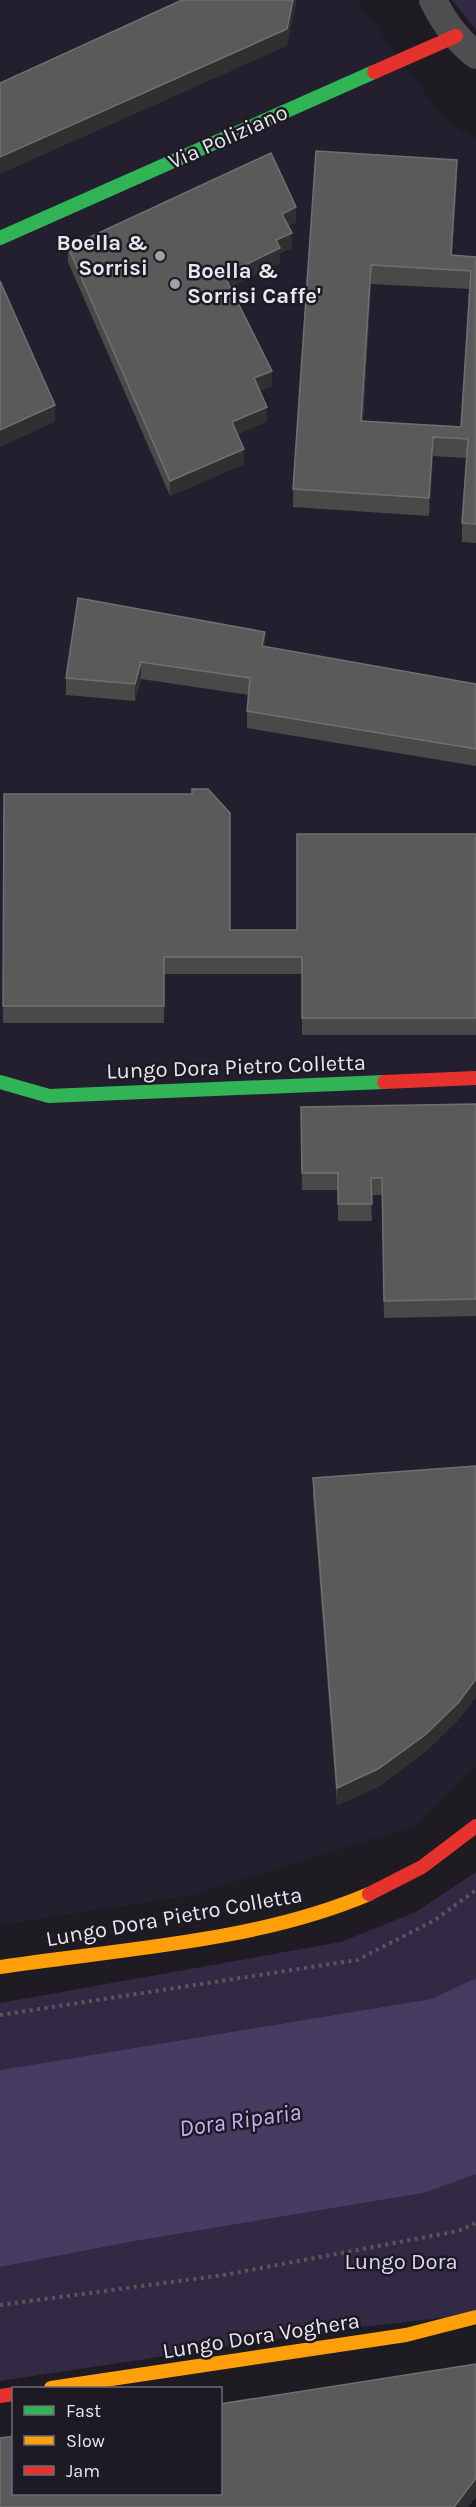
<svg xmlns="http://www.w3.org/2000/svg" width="476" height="2507" font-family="Karla,sans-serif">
<rect width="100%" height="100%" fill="#1e1c22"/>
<path fill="#231f2e" d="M 0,0 L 357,0 L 443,118 L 476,139 L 476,1766 L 417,1825 L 192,1895 L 0,1925 Z"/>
<g fill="#322a44">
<path d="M 452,0 L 476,0 L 476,30 Z"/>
<path d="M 476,1872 L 476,1978 L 431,1999 L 0,2070 L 0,2003 L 341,1942 L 416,1912 Z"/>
<path d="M 476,2174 L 476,2314 L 344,2329 L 0,2381 L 0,2267 L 135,2241 L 424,2193 Z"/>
</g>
<path fill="#473b62" d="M 476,1978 L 476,2174 L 424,2193 L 135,2241 L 0,2267 L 0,2070 L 431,1999 Z"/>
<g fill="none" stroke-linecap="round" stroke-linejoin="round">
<g stroke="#58575a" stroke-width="4" stroke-dasharray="3 4.5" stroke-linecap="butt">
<path d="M 0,2015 L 357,1960 L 435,1920 L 476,1890"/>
<path d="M 0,2305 L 224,2275 L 458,2231 L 476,2223"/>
</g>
<path stroke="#4f4f51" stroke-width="28" d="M 433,0 C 443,21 457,40 476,55"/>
<g stroke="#30b455" stroke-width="14">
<path d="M 0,238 L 374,72"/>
<path d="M 0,1082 L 49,1096 L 384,1082"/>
</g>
<g stroke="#ff9f0a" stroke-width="14">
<path d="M 0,1967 C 120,1949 257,1942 369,1894"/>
<path d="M 51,2388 L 406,2335 L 476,2317"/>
</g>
<g stroke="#e5322d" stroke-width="14">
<path d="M 374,72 L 456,36"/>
<path d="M 384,1082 L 476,1078"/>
<path d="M 369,1894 L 422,1867 L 476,1826"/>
<path d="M 0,2396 L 14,2394"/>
</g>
</g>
<g fill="#474a47" fill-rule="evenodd">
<path d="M 316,151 L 457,179 L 452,255 L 476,257 L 476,543 L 462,542 L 462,523 L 467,458 L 433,456 L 429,516 L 293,507 L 293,489 ZM 371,284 L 469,289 L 461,427 L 363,421 Z"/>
<path d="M 296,222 L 288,226 L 292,248 L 280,253 L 280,263 L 230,287 L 272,386 L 260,391 L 267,422 L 237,434 L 244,464 L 170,496 L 68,262 L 68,247 Z"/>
<path d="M 78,598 L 265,647 L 476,684 L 476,766 L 247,728 L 247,711 L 249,695 L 141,679 L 135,701 L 66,695 L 66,678 Z"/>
<path d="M 4,794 L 230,930 L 297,930 L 476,834 L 476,1035 L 302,1035 L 302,974 L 164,974 L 164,1023 L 3,1023 Z"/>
<path d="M 476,1104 L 476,1316 L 384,1318 L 382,1195 L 371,1195 L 372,1221 L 338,1221 L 338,1190 L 302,1190 L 301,1107 Z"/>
<path d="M 476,1466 L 476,1696 L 458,1720 L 425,1752 L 378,1787 L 337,1805 L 313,1495 L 313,1478 Z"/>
</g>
<g fill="#2f3030">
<path d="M 293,0 L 297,0 L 287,46 L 0,174 L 0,157 Z"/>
<path d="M 457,160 L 457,179 L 451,269 L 451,255 Z"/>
<path d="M 296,207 L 296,222 L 282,229 L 282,214 Z"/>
<path d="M 292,233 L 292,248 L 280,253 L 280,263 L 224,290 L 224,275 L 276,240 Z"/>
<path d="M 371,265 L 371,284 L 361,440 L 361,421 Z"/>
<path d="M 272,371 L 272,386 L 254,393 L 254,378 Z"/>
<path d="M 55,405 L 55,422 L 0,447 L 0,430 Z"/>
<path d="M 267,407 L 267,422 L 232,437 L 232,422 Z"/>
<path d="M 433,437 L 433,456 L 429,516 L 429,498 Z"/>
<path d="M 244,449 L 244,464 L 170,496 L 170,481 Z"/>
<path d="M 265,632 L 265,649 L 262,646 Z"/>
<path d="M 141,662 L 141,679 L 135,701 L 135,684 Z"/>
<path d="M 476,1679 L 476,1696 L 458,1720 L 425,1752 L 378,1787 L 337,1805 L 337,1788 Z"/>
<path d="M 476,2478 L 476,2497 L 468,2507 L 454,2507 Z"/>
</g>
<g fill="#585b59" stroke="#6f7170" stroke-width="1.5" fill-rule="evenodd">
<path d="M 182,0 L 293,0 L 287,29 L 0,157 L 0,83 Z"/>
<path d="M 316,151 L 457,160 L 451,255 L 476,257 L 476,524 L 462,523 L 468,439 L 433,437 L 429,498 L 293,489 ZM 371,265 L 471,271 L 461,427 L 361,421 Z"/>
<path d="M 271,153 L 296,207 L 282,214 L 292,233 L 276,240 L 280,248 L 224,275 L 272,371 L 254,378 L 267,407 L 232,422 L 244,449 L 170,481 L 68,247 Z"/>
<path d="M 0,281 L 55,405 L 0,430 Z"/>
<path d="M 78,598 L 265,632 L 262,646 L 476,684 L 476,749 L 247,711 L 250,678 L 141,662 L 135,684 L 66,678 Z"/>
<path d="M 192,789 L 208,789 L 230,813 L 230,930 L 297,930 L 297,834 L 476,834 L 476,1018 L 302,1018 L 302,957 L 164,957 L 164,1006 L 3,1006 L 4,794 L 192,794 Z"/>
<path d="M 476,1104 L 476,1299 L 384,1301 L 382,1178 L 371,1178 L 372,1204 L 338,1204 L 338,1173 L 302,1173 L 301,1107 Z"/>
<path d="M 476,1466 L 476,1679 L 458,1703 L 425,1735 L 378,1769 L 337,1788 L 313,1478 Z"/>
<path d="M 476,2364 L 476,2478 L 454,2507 L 0,2507 L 0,2438 L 14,2436 L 14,2493 L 220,2493 L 220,2404 Z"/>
</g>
<g fill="#a1a0a7" stroke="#1d1a24" stroke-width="2">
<circle cx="160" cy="256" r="6"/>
<circle cx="175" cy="284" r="6"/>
</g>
<g text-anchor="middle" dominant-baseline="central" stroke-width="5" stroke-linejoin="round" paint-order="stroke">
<g font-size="22" fill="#e8e7ee" stroke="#1d1a24">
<text transform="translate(228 137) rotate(-24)">Via Poliziano</text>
<text transform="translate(236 1067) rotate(-2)">Lungo Dora Pietro Colletta</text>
<text transform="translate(174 1917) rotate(-10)">Lungo Dora Pietro Colletta</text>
<text transform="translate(261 2336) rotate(-9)">Lungo Dora Voghera</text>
</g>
<g font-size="22" font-weight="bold" fill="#e8e7ee" stroke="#1d1a24" text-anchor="end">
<text x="148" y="243">Boella &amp;<tspan x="148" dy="25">Sorrisi</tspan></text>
<text x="187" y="271" text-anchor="start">Boella &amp;<tspan x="187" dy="25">Sorrisi Caffe'</tspan></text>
</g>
<g font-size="22" fill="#ded7f4" stroke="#1d1a24">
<text x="401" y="2262">Lungo Dora</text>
</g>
<g font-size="24" font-style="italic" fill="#c6b1f8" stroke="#1d1a24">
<text transform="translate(240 2120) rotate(-8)">Dora Riparia</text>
</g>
</g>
<rect x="12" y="2387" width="210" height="108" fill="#1d1a24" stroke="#6e6c75" stroke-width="1.5"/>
<rect x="24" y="2406" width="30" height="9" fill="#30b455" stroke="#6e6c75" stroke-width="1.5"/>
<text x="66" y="2417" font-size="18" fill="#e8e7ee">Fast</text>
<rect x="24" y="2436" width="30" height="9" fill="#ff9f0a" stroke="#6e6c75" stroke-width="1.5"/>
<text x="66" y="2447" font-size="18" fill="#e8e7ee">Slow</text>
<rect x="24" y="2466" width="30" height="9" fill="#e5322d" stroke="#6e6c75" stroke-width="1.5"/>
<text x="66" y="2477" font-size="18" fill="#e8e7ee">Jam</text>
</svg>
